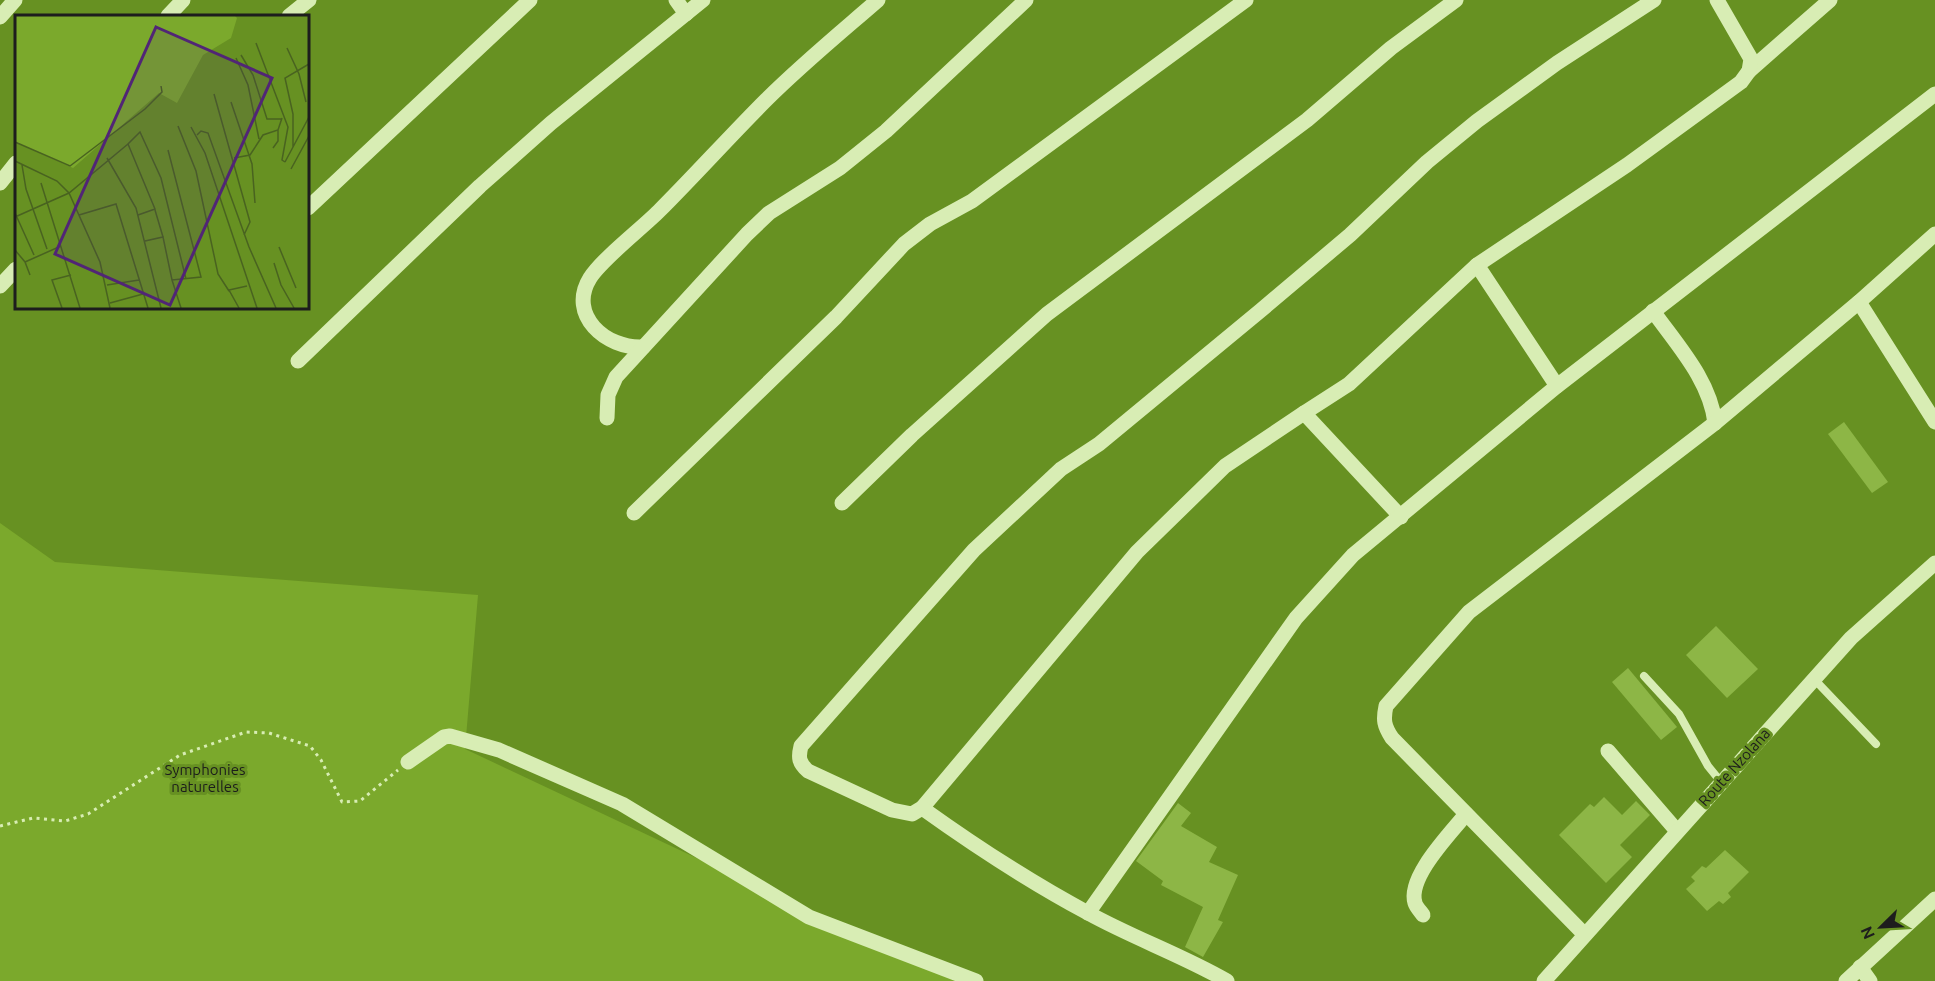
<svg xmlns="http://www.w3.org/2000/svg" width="1935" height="981" font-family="Ubuntu,sans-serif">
<rect width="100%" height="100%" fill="#679122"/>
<path fill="#7ba92c" d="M 0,523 L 55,562 L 478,595 L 465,749 L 958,981 L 0,981 Z"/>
<g fill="#8db646">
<path d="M 1844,422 L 1888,482 L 1872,493 L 1828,434 Z"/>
<path d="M 1716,626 L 1758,669 L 1727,698 L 1686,655 Z"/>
<path d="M 1628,668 L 1677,727 L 1661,740 L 1612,682 Z"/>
<path d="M 1604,797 L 1622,815 L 1636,801 L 1650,815 L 1620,845 L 1632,857 L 1606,883 L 1559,835 L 1590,804 L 1594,807 Z"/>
<path d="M 1178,803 L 1191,813 L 1181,826 L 1217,847 L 1209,862 L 1238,875 L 1218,920 L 1223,922 L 1203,957 L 1185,947 L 1203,907 L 1161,885 L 1163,881 L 1136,861 Z"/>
<path d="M 1725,850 L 1749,872 L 1728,893 L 1731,897 L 1723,904 L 1719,901 L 1707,911 L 1686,889 L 1695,881 L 1691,877 L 1702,866 L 1706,868 Z"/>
</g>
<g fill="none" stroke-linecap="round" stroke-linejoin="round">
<path stroke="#d8edb4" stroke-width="3" stroke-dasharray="3 4.5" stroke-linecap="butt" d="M 0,826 L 33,818 L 65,821 L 88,814 L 180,755 L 246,732 L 269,733 L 310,746 L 321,760 L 342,802 L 360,801 L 398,770"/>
<g stroke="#d8edb4" stroke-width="8">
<path d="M 1644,676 L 1679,714 L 1708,766 L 1721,782"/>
<path d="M 1814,679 L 1876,744"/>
</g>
<g stroke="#d8edb4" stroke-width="15">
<path d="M 676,0 L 686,14"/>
<path d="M 168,16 L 183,0"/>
<path d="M 289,16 L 309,0"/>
<path d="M 0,17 L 15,0"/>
<path d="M 1749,71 L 1830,0"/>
<path d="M 0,183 L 16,163"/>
<path d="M 308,208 L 530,0"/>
<path d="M 0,286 L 16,269"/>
<path d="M 1859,302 L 1935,422"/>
<path d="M 1653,311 C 1677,345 1710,380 1715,423"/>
<path d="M 643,347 C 606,349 567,315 590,278 C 602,259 641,229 659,211 C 695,175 730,136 766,100 C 801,65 840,33 878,0"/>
<path d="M 298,361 L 480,186 L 551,123 L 703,0"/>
<path d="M 1557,386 L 1477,265 L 1627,165 L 1741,82 L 1749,71 L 1751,59 L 1717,0"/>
<path d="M 1304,413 L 1349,384 L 1477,265"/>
<path d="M 607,418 L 608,395 L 616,377 L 747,234 L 769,213 L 840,168 L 886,131 L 1026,0"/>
<path d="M 842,503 L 912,435 L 1047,314 L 1307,120 L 1391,48 L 1456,0"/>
<path d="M 634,513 L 836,317 L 904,244 L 930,224 L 972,201 L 1246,0"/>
<path d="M 1401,517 L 1304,413 L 1225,466 L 1137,552 L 922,808 L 912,814 L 892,810 L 808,771 C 799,763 798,758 801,746 L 974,550 L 1061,469 L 1099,444 L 1260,311 L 1350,235 L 1427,162 L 1477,121 L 1557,63 L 1654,0"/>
<path d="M 1608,751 L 1677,831"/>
<path d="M 408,762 L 444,737 L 450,736 L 499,750 L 622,804 L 809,917 L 976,981"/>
<path d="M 922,808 C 975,846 1030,882 1088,913 C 1133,938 1182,955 1227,981"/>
<path d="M 1088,913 L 1296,618 L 1353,555 L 1557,386 L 1935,94"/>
<path d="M 1423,915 C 1421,912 1416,907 1415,903 C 1407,877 1451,833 1466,814"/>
<path d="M 1584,934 L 1392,738 C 1384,726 1383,720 1386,706 L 1469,612 L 1715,423 L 1859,302 L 1935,234"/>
<path d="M 1860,967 L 1870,981"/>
<path d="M 1544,981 L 1851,638 L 1935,563"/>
<path d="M 1846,981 L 1935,899"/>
</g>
</g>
<g text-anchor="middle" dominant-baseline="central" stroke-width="6" stroke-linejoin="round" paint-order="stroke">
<g font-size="15" fill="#1d1d1d" stroke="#679122">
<text transform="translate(1734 767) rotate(-48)">Route Nzolana</text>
</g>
<g font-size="15" fill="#1c1d1b" stroke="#679122">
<text x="205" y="769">Symphonies<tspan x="205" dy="17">naturelles</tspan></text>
</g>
</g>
<g transform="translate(15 15)">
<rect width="294" height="294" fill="#679122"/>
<path d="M 0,1 L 220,1 L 222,3 L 216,23 L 188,40 L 162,88 L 144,78 L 58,153 L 0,127 Z" fill="#7ba92c"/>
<path fill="none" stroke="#496320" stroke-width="1.5" d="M 241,28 L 273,112 L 267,145 L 270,147M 272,33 L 284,59 L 291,87M 226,40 L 238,60 L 252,104 L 266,104M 221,43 L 233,70 L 244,124M 199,79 L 235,207 L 229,220M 216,87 L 237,149 L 240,188M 163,111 L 181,156 L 203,259 L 214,276M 176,112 L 190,138 L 242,293M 182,120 L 186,116 L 193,118 L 234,232 L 261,293M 0,127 L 55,151 L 130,94 L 147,77 L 146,71M 278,132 L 278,99 L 270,63 L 294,49M 258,133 L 263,126 L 263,115M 92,143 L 121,193 L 146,293M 219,143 L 235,140 L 248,120 L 263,115 L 267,103M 0,146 L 42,166 L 54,178 L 85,247 L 95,293M 270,147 L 294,102M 7,150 L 11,174 L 32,234M 276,154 L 294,121M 26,168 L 65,293M 140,195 L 148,222M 0,198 L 19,240M 64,200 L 101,189 L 133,293M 123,200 L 140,194 L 113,129 L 125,117 L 146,163 L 171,264M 0,202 L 54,178 L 113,129M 130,226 L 148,222 L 157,265 L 186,262 L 153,135M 264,232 L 281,273M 0,235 L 10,247 L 15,260M 10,247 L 46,231M 259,248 L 266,270 L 279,293M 157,265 L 166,293M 92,270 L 124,265M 95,288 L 128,279M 47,293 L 37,265 L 56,260M 224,293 L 214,275 L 232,271"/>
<path fill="#512576" fill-opacity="0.15" stroke="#512576" stroke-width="3" d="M 141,12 L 257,63 L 155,290 L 40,239 Z"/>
<rect width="294" height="294" fill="none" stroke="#1d1d1d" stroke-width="3"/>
</g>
<g transform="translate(1881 927) rotate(246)" stroke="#679122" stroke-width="4.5" paint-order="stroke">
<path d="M0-4.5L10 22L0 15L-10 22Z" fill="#1d1d1d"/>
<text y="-9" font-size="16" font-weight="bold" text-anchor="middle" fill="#1d1d1d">N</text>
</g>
</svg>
